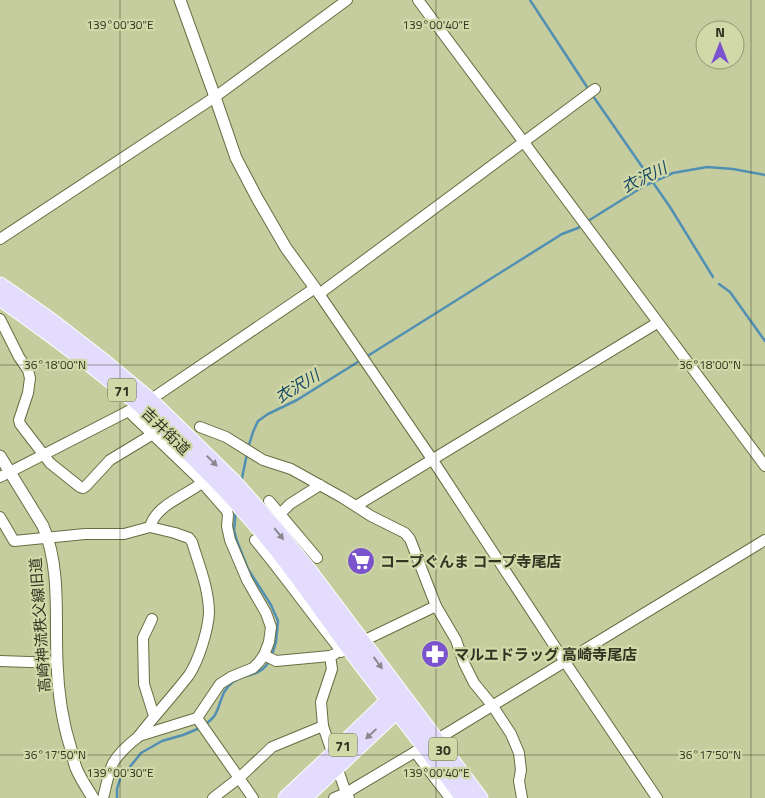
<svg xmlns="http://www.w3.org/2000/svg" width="765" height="798" font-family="'Titillium Web','Noto Sans JP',sans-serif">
<rect width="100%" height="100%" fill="#c5cc9d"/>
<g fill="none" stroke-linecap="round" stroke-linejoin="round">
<g stroke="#5290b3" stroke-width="2.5">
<path d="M 530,0 L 589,90"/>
<path d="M 593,96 L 670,207 L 713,277"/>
<path d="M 588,221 L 644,186 L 673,173 L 707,167 L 733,169 L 765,175"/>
<path d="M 719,284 L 730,292 L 765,341"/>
<path d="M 366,357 L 562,234 L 578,228 L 583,224"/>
<path d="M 248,448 L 253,432 L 258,421 L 268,414 L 297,400 L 361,360"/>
<path d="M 241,483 L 247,454"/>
<path d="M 236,510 L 234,530 L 237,541 L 248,569 L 271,605 L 278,621 L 276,642 L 272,655"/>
<path d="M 205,725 C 209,721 214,718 216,713 C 222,701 221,691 233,682 C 246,673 261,677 270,660"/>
<path d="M 117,798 L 117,789 L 121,776 L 125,773 L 141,753 L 162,741 L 183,735 L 200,728"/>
</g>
<g stroke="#686e42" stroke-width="12">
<g id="minor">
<path d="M 418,0 C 534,155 649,312 765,466"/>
<path d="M 0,239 L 215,97 L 347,0"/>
<path d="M 319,294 L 595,89"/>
<path d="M 0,319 L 19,357 L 28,370 L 30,378 L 28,393 L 19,420 L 20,424 L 50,463 L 80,487 L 83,488 L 86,486 L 110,460 L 153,434"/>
<path d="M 128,411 L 197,477 L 227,511 L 228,515 L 227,526 L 230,540 L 247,580 L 266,613 L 271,627 L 269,642 L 264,655 L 259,662 L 253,668 L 231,677 L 220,684 L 197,718 L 139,736"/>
<path d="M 200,427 L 226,437 L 263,460 L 291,469 L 343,498 L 371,516 L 405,533 L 410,539 L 436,606 L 456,640 L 464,663 L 474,683 L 492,705 L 511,734 L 519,753 L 521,770 L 519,781 L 522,798"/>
<path d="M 0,477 L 150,400 L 315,288 L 432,459 L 565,662 L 657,798"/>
<path d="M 269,501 L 317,558"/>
<path d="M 356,506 L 657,323"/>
<path d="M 281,513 L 290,504 L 320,485"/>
<path d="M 0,517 L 14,541 L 85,534 L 124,534 L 150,527 L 175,533 L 189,538 L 192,542 C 199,565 209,589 209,613 C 208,630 199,660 189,675 C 173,696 154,716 138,737 C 129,744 119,753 113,763 C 108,774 106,787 103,798"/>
<path d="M 150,527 C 156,504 187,496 204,481"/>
<path d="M 255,540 C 284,575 310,612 339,648 L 341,652"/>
<path d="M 152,619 L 143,638 L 144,684 L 154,716"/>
<path d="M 363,641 L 436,606"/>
<path d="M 264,655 L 276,661 L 330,656 L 335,654"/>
<path d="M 330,656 L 332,669 L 321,702 L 323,726 L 346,793 L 349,798"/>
<path d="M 0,661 L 57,663"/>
<path d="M 197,718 L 253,798"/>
<path d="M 436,740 L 765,540"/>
<path d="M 415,752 L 450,798"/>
<path d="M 213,798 L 239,778 L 272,747 L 323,726"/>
<path d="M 334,798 L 346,793 L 425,746"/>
</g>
</g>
<g stroke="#686e42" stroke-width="13">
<g id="tertiary">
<path d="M 180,0 L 215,97 L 236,158 L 257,198 L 286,248 L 315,288"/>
<path d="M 0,456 L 43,526 C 61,568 55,618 57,662 C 58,692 62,721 71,749 C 72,755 74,762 76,768 C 80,778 87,788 93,798"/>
</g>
</g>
<g stroke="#fff" stroke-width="17">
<g id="primary">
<path d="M 0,285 L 50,320 L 103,361 L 150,400 L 232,480 L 274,527 L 310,572 L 480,798"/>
<path d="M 0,298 C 48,332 95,366 139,404 C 153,416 166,430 179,444 C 220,483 259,525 293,571 C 314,599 334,628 355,656 C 391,704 428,750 463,798"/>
<path d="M 286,798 L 332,755 L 395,694"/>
<path d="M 304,798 L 404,704"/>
</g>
</g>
<use href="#minor" stroke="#fff" stroke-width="10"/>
<use href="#tertiary" stroke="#fff" stroke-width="11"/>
<use href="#primary" stroke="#e3dcfc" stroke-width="15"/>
</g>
<defs><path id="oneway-solid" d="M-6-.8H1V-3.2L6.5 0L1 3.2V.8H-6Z" transform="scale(1.25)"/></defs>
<g fill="#8a888e">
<use href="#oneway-solid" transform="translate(212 461) rotate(45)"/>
<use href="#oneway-solid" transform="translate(279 534) rotate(51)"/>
<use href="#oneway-solid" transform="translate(378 663) rotate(54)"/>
<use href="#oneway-solid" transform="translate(371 734) rotate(137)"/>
</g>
<path fill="none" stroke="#313421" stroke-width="1" stroke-opacity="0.45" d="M 120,0 L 120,798M 436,0 L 436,798M 751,0 L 751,798M 0,365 L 765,365M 0,755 L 765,755"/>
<defs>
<g id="supermarket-disc" transform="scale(1.4375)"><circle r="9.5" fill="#7b53cd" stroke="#d2d9a9"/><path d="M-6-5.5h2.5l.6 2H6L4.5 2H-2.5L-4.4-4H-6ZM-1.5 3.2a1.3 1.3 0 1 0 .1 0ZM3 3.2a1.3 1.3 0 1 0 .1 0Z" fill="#fff"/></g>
<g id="pharmacy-disc" transform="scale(1.4375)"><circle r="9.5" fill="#7b53cd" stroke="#d2d9a9"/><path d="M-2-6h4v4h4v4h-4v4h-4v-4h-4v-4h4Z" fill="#fff"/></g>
</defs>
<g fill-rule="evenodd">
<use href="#supermarket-disc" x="361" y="561"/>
<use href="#pharmacy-disc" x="435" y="654"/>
</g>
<g text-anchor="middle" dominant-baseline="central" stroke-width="4.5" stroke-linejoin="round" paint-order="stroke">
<g fill="#d2d9a9" stroke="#61664a" stroke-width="1">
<rect x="108" y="378.5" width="28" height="23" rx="4"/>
<rect x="329" y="733.5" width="28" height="23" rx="4"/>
<rect x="429" y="737.5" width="28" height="23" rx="4"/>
</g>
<g font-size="14" font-weight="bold" fill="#313421">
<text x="122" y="390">71</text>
<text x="343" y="745">71</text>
<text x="443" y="749">30</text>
</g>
<g font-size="15" fill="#313421" stroke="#d2d9a9">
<text transform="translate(166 431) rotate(44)">吉井街道</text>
<text transform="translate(40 625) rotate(-94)">高崎神流秩父線旧道</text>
</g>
<g font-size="15" font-weight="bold" fill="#313421" stroke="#d2d9a9" text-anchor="start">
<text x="380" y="561">コープぐんま コープ寺尾店</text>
<text x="454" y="654">マルエドラッグ 高崎寺尾店</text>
</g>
<g font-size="16" font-style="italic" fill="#174963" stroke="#d2d9a9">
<text transform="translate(644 177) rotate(-26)">衣沢川</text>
<text transform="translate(297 386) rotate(-31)">衣沢川</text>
</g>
</g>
<g font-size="12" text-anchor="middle" fill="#313421" stroke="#d2d9a9" stroke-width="4.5" stroke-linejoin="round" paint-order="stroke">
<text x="120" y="29">139°00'30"E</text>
<text x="436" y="29">139°00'40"E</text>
<text x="55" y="369">36°18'00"N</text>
<text x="710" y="369">36°18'00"N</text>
<text x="55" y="759">36°17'50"N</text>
<text x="710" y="759">36°17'50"N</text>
<text x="120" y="777">139°00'30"E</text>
<text x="436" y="777">139°00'40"E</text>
</g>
<g transform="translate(720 45)"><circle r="24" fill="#d2d9a9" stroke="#929773"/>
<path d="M0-4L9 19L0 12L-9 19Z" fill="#7b53cd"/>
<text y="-8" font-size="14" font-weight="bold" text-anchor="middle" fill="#313421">N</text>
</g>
</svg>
